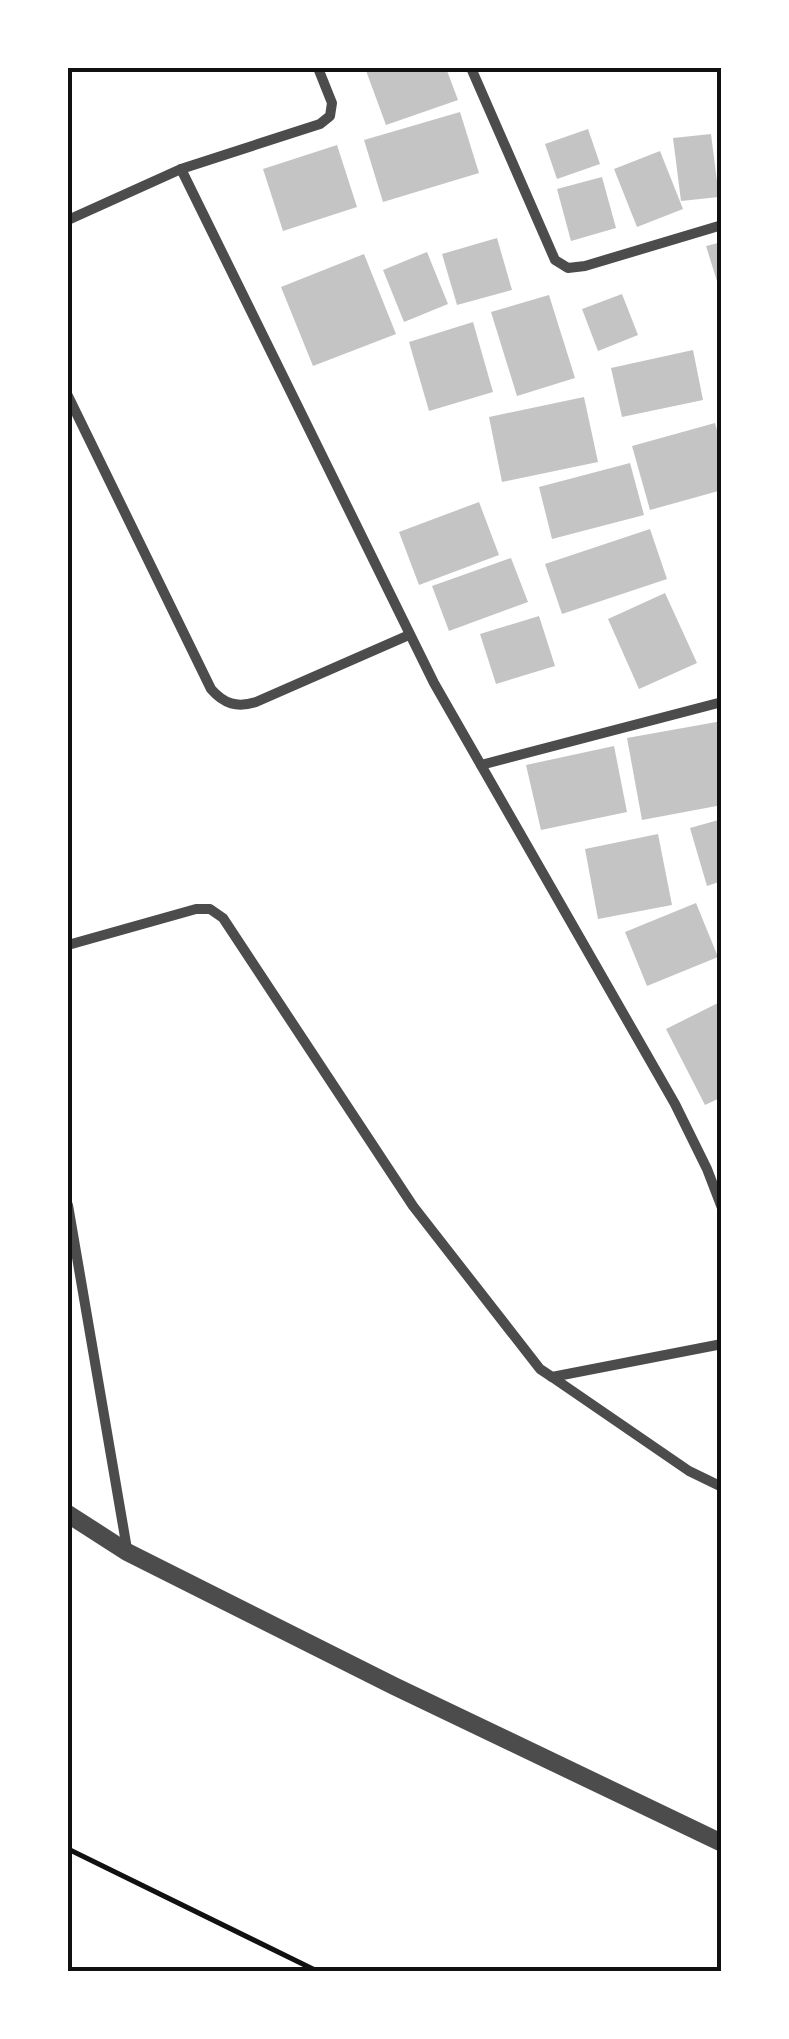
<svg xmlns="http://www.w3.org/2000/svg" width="789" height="2039" font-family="'PT Sans',sans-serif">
<rect width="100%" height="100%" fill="#fff"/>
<g fill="#c4c4c4">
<path d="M 365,68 L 446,68 L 458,100 L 386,125 Z"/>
<path d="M 460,112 L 479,173 L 383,202 L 364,140 Z"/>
<path d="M 588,129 L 600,164 L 557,179 L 545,144 Z"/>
<path d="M 711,134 L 719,197 L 681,201 L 673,138 Z"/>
<path d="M 337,145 L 357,207 L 283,231 L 263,169 Z"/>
<path d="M 660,151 L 683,209 L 637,227 L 614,169 Z"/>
<path d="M 602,177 L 616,228 L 571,241 L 557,189 Z"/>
<path d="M 497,238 L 512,290 L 457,305 L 442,254 Z"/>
<path d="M 722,242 L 722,294 L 721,294 L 706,246 Z"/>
<path d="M 427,252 L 448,304 L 404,322 L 383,270 Z"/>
<path d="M 364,254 L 396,334 L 313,366 L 281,287 Z"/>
<path d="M 622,294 L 638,335 L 598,351 L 582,309 Z"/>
<path d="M 549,295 L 575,378 L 517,396 L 491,312 Z"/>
<path d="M 473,322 L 493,392 L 429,411 L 409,342 Z"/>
<path d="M 693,350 L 703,400 L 622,417 L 611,368 Z"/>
<path d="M 584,397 L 598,462 L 502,482 L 489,417 Z"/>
<path d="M 715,423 L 722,448 L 722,490 L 650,510 L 632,446 Z"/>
<path d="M 630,463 L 644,515 L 552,539 L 539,487 Z"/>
<path d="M 479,502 L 499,555 L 419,585 L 399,532 Z"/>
<path d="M 650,529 L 667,579 L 562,614 L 545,564 Z"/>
<path d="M 511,558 L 528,602 L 449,631 L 432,586 Z"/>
<path d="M 665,593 L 697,663 L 639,689 L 608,619 Z"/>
<path d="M 539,616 L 555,666 L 496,684 L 480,634 Z"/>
<path d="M 722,721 L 722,805 L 642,820 L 627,738 Z"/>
<path d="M 614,746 L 627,812 L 541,830 L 526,765 Z"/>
<path d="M 722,819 L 722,881 L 707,886 L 690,828 Z"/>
<path d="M 658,834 L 672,905 L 598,919 L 585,849 Z"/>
<path d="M 696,903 L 718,957 L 647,986 L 625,932 Z"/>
<path d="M 722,1001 L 722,1097 L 705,1105 L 666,1029 Z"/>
</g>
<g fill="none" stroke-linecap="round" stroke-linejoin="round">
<path stroke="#111" stroke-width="5" d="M 68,1849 L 319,1972"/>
<g stroke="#4c4c4c" stroke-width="10">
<path d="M 471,68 L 555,260 L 568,268 L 585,266 L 722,225"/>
<path d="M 181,169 L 434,683 L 675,1104 L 707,1169 L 722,1208"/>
<path d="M 68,220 L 181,169 L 320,124 L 330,116 L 332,103 L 318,68"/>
<path d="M 68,396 L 211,689 C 224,704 237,708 256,702 L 409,635"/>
<path d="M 481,765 L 722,702"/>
<path d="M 68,945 L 196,909 L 210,909 L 223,918 L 413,1206 L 540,1369 L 552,1377 L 722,1344"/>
<path d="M 68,1205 L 127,1549"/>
<path d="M 552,1377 L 689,1471 L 722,1487"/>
</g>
<path stroke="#4c4c4c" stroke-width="18" d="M 68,1514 L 127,1552 L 394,1686 L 722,1843"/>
</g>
<rect width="789" height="2039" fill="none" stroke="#ffffff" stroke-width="140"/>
<rect x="70" y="70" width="649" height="1899" fill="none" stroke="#111" stroke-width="4"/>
</svg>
